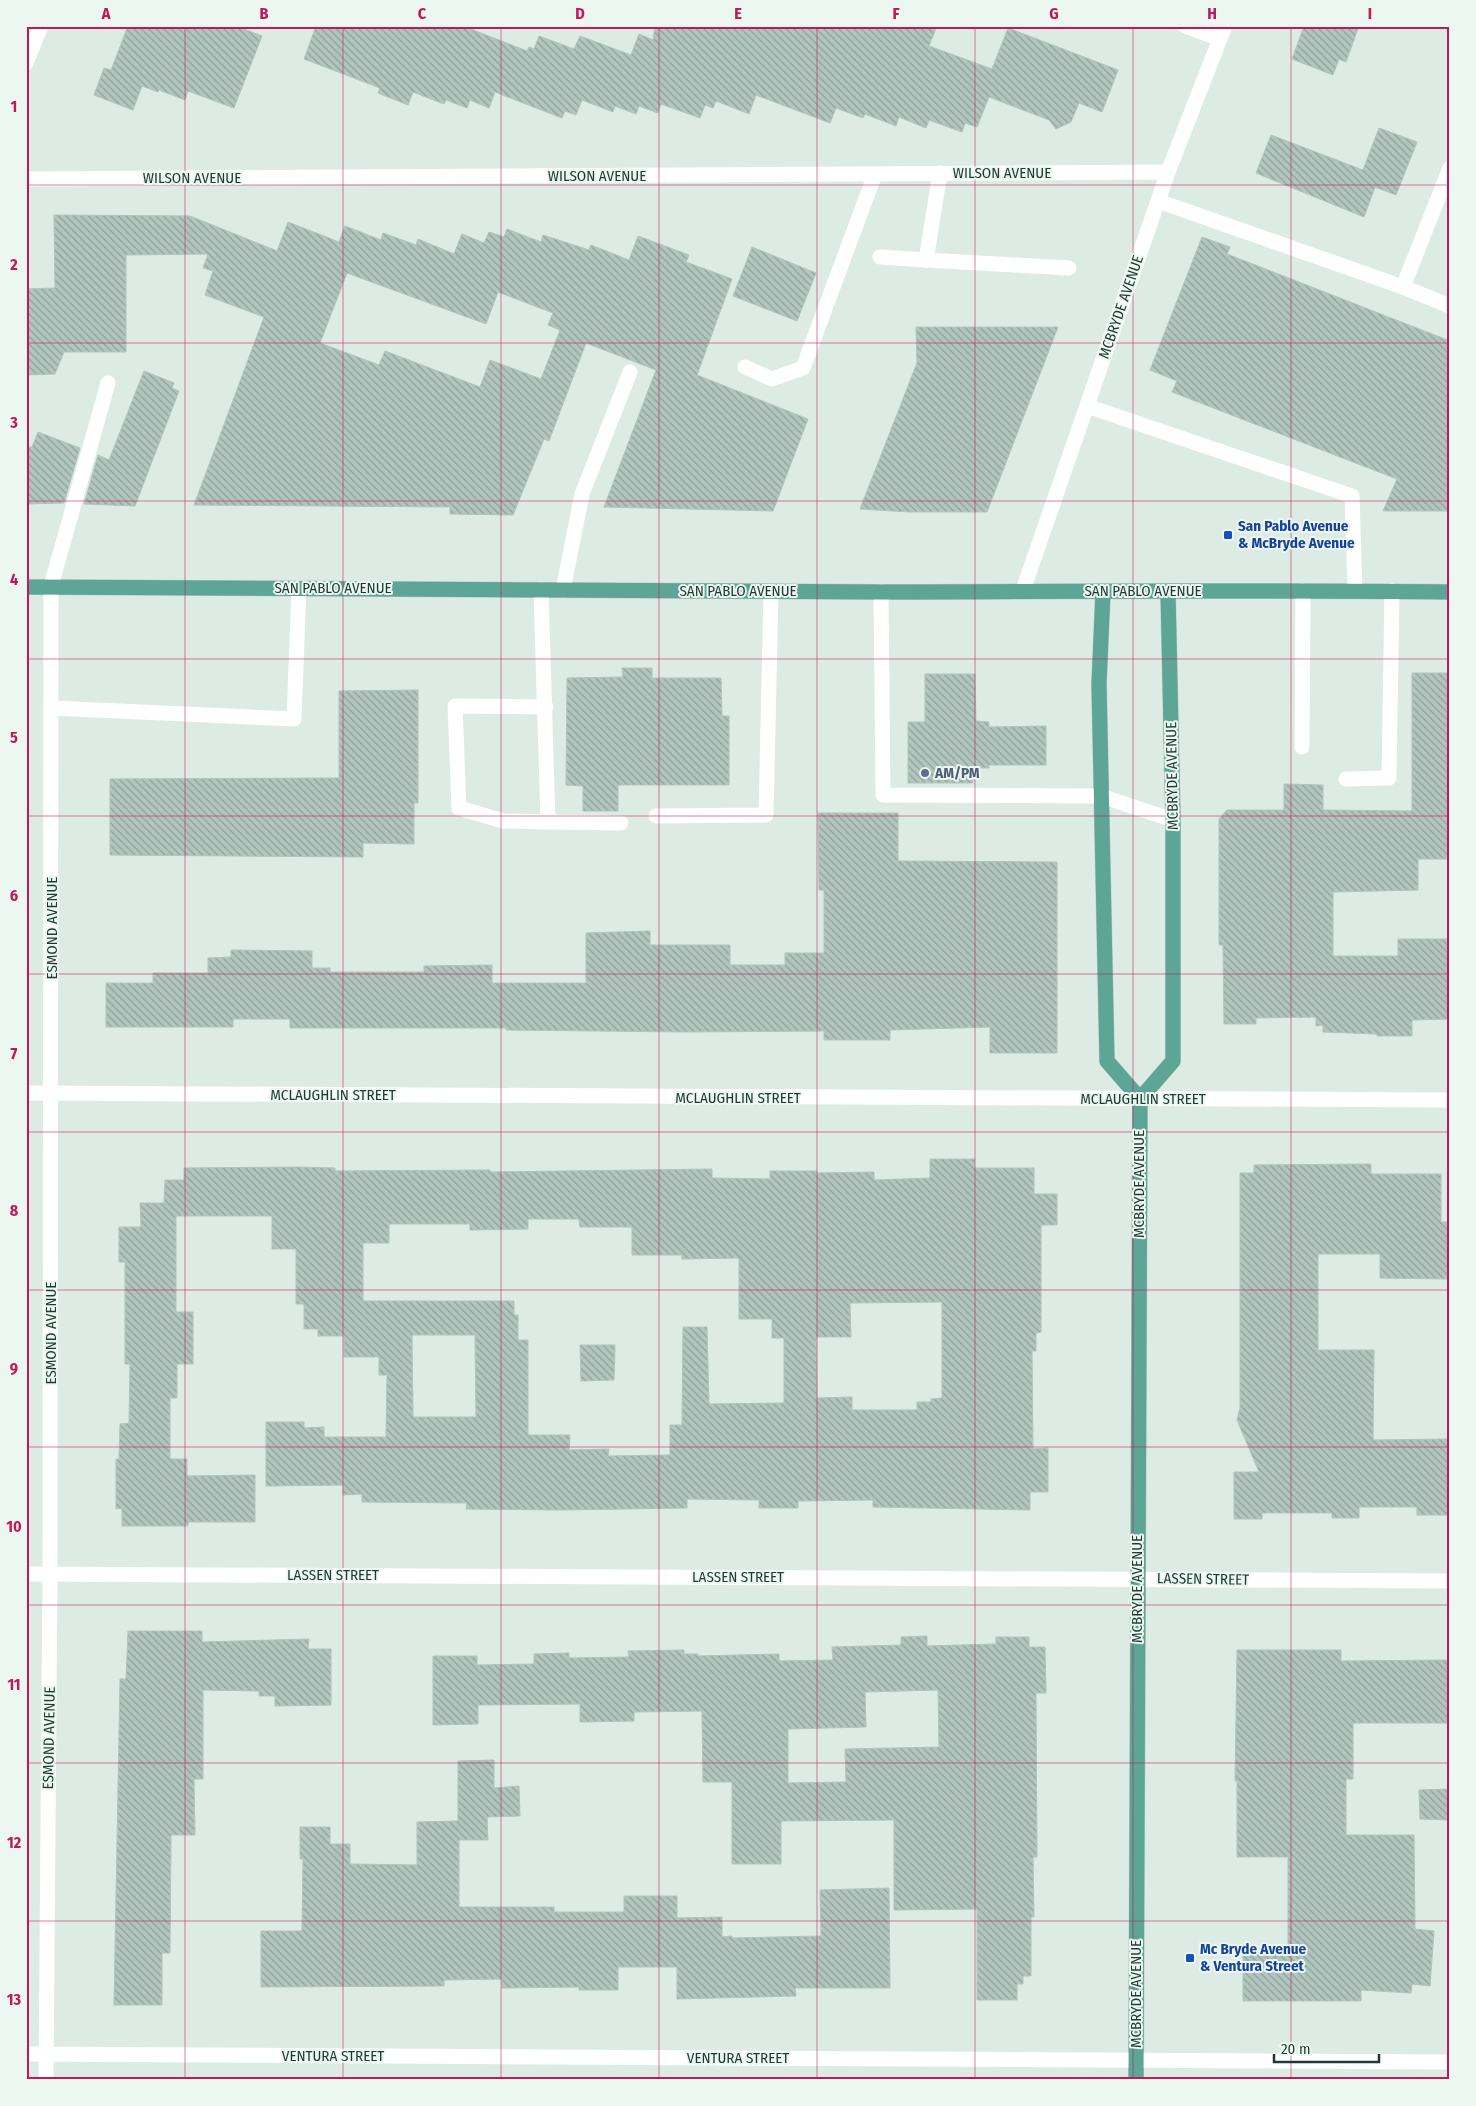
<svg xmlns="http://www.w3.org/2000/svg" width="1476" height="2106" font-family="'Fira Sans Condensed',sans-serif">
<defs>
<pattern id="building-back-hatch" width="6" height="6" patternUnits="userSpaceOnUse" patternTransform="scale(1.25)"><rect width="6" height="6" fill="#b2c5be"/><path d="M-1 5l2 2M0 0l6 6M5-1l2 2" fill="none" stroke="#90a19b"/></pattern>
</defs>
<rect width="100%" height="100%" fill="#ddebe5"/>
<g fill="url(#building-back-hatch)" stroke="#afc5bc" fill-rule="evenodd">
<path d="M 128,26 L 236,26 L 262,36 L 234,108 L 188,91 L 185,100 L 159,90 L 158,92 L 142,86 L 133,110 L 94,95 L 104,68 L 111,70 Z"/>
<path d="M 316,26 L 463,26 L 527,51 L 529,47 L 534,49 L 539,36 L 574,49 L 580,36 L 631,55 L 639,34 L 653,40 L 655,26 L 937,26 L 929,46 L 992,69 L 1008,28 L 1118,70 L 1102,112 L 1079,103 L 1071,122 L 1056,129 L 1049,120 L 989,97 L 977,127 L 965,123 L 962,132 L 929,120 L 926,128 L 899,117 L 896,126 L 865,114 L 863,118 L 836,108 L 830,123 L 756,95 L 749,114 L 716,101 L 713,108 L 705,105 L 700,118 L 661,104 L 658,113 L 639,106 L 636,114 L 615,106 L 613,112 L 582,100 L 576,115 L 565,111 L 562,118 L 495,92 L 489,108 L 470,100 L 467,108 L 446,100 L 444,104 L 413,92 L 408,105 L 378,93 L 380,88 L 304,59 Z"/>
<path d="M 1304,26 L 1359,26 L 1346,62 L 1339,59 L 1333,75 L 1292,59 Z"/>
<path d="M 1379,128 L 1417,142 L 1396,195 L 1375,187 L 1364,217 L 1256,173 L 1271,135 L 1363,170 Z"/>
<path d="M 54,215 L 190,216 L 277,251 L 288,222 L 339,242 L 345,226 L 381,240 L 383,233 L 416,245 L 418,239 L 454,254 L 462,234 L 484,243 L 489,232 L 504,237 L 507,229 L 541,242 L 543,235 L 589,250 L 591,245 L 629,260 L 638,236 L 689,255 L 686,262 L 732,279 L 697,375 L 808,419 L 773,511 L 604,507 L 656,370 L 586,343 L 549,441 L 544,439 L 513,515 L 450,514 L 450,507 L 194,505 L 264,317 L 205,295 L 213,271 L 203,268 L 208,254 L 126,255 L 126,352 L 64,352 L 55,374 L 26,375 L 26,289 L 55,288 ZM 347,273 L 486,324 L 498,292 L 553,313 L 548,325 L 560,330 L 541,379 L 490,360 L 480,387 L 385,351 L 379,365 L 320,343 Z"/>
<path d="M 1202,237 L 1230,247 L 1227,254 L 1450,341 L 1450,511 L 1383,511 L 1397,479 L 1172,392 L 1177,381 L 1150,370 Z"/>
<path d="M 752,247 L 816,273 L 797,321 L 733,296 Z"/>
<path d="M 916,327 L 1058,327 L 987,512 L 909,512 L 860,509 L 917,363 Z"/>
<path d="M 144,371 L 174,383 L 172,388 L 179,391 L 135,506 L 84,504 L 98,455 L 109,460 Z"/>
<path d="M 38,432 L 80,448 L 64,503 L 26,504 L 26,447 L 32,447 Z"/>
<path d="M 622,668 L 652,668 L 652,678 L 721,678 L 722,716 L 729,716 L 729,785 L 618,785 L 618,811 L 583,811 L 583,786 L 566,785 L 567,678 L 623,677 Z"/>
<path d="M 1412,673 L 1450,673 L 1450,859 L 1418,859 L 1418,890 L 1333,892 L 1333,956 L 1398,956 L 1398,939 L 1450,939 L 1450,1019 L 1412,1020 L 1412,1036 L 1377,1036 L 1377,1034 L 1323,1032 L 1323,1025 L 1316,1026 L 1316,1017 L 1256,1018 L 1256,1024 L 1224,1024 L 1223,945 L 1219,945 L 1219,819 L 1227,810 L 1284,810 L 1284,784 L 1323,785 L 1323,810 L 1412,811 Z"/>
<path d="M 925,674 L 975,674 L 976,721 L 989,722 L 989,727 L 1046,726 L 1046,765 L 989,765 L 989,768 L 973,768 L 973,783 L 908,783 L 908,722 L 925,722 Z"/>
<path d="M 418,690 L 418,803 L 414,803 L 414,844 L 363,843 L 363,857 L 110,855 L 110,779 L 339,778 L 339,691 Z"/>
<path d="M 818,813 L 898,813 L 898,861 L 1057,862 L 1057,1053 L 990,1053 L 990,1027 L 890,1030 L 890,1040 L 824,1040 L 824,1031 L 683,1032 L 506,1030 L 506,1028 L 290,1028 L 290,1019 L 233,1019 L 233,1027 L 106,1027 L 106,983 L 153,983 L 153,973 L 208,973 L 208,958 L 231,957 L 231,950 L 312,951 L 312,968 L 330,968 L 330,972 L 424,972 L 424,966 L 492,965 L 492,983 L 586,983 L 586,933 L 650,931 L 650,945 L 730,945 L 730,965 L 785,965 L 785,953 L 824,953 L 824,890 L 819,890 Z"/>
<path d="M 930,1159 L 975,1159 L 974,1168 L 1034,1168 L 1034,1194 L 1057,1194 L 1057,1225 L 1041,1225 L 1041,1332 L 1036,1333 L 1036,1351 L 1032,1351 L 1033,1449 L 1048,1448 L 1048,1492 L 1030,1492 L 1030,1510 L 873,1507 L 873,1500 L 798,1501 L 798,1508 L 759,1508 L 759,1500 L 687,1499 L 687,1508 L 560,1510 L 466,1509 L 467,1503 L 362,1502 L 362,1494 L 343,1495 L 343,1485 L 266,1486 L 266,1422 L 304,1422 L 304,1428 L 324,1427 L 324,1437 L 386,1437 L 387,1375 L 379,1375 L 379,1357 L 344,1357 L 344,1336 L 318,1336 L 318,1329 L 304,1329 L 304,1304 L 296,1304 L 296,1249 L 272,1249 L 272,1216 L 176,1216 L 176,1312 L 193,1312 L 193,1364 L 177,1364 L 177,1398 L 170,1398 L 170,1459 L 187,1459 L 187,1476 L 255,1475 L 255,1522 L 188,1522 L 188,1526 L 122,1526 L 122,1508 L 116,1509 L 116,1459 L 119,1459 L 120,1424 L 129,1423 L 130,1364 L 125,1364 L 125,1262 L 119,1262 L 119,1227 L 141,1227 L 140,1203 L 164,1203 L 165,1180 L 184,1180 L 184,1168 L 298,1167 L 335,1168 L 335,1171 L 490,1170 L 490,1172 L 712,1169 L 712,1178 L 770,1179 L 770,1171 L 817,1171 L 817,1173 L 874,1172 L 874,1180 L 930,1178 ZM 528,1219 L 579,1219 L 580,1227 L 632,1227 L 632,1255 L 682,1255 L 682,1259 L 739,1258 L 739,1319 L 772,1319 L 772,1338 L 784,1338 L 784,1403 L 709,1404 L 707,1327 L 683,1327 L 682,1425 L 670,1425 L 670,1455 L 608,1456 L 609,1449 L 569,1450 L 570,1435 L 528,1435 L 528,1340 L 518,1340 L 518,1315 L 514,1315 L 514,1301 L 363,1301 L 363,1243 L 389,1243 L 389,1224 L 470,1224 L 470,1230 L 528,1229 ZM 942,1302 L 942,1398 L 931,1399 L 931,1402 L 917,1402 L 917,1410 L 852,1410 L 852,1397 L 817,1398 L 816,1337 L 851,1337 L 850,1303 ZM 412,1335 L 475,1335 L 476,1417 L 413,1417 Z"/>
<path d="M 1371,1164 L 1371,1174 L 1441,1174 L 1441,1222 L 1448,1222 L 1448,1279 L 1380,1278 L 1380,1254 L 1318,1254 L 1318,1350 L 1374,1350 L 1373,1440 L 1450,1439 L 1450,1515 L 1417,1515 L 1417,1507 L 1359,1507 L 1359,1518 L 1332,1518 L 1332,1513 L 1262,1513 L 1262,1519 L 1234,1519 L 1234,1472 L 1259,1472 L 1237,1420 L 1240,1408 L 1240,1173 L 1254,1173 L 1254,1165 Z"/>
<path d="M 580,1345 L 615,1345 L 614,1380 L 581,1381 Z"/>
<path d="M 128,1631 L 202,1631 L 202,1642 L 309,1639 L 308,1649 L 331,1649 L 331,1705 L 275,1706 L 275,1696 L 259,1696 L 259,1691 L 203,1690 L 203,1779 L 194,1779 L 195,1835 L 171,1835 L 170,1953 L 162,1953 L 162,2005 L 114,2005 L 120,1679 L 126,1679 Z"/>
<path d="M 927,1636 L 927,1646 L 996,1644 L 996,1637 L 1029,1637 L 1029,1647 L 1045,1647 L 1046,1693 L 1036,1693 L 1037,1857 L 1033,1857 L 1034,1917 L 1031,1917 L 1031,1976 L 1023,1976 L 1023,1984 L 1017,1984 L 1017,2000 L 977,2000 L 977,1909 L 894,1910 L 894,1820 L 781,1821 L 781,1864 L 732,1864 L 732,1782 L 703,1782 L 702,1711 L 634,1712 L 634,1721 L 580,1722 L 580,1704 L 478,1705 L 478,1724 L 433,1725 L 433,1656 L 477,1656 L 477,1665 L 534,1664 L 534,1654 L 569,1653 L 569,1658 L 629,1657 L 628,1651 L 684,1650 L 684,1654 L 698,1654 L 698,1656 L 779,1654 L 779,1661 L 833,1660 L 832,1647 L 901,1645 L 901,1637 ZM 938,1690 L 939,1747 L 845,1749 L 846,1782 L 788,1783 L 788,1729 L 866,1727 L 865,1692 Z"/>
<path d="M 1237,1650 L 1341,1650 L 1341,1661 L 1449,1660 L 1449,1723 L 1353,1723 L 1353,1779 L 1346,1779 L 1346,1835 L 1414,1835 L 1415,1929 L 1434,1931 L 1430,1986 L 1412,1984 L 1411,1993 L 1361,1990 L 1361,2001 L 1243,2001 L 1243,1951 L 1288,1951 L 1288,1857 L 1237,1857 L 1237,1781 L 1235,1781 Z"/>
<path d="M 494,1760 L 494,1788 L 519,1786 L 520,1816 L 487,1817 L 488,1840 L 459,1840 L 459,1907 L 554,1907 L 554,1912 L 624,1912 L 624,1896 L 677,1896 L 677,1918 L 722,1917 L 722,1937 L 732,1936 L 732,1938 L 821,1936 L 820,1890 L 889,1888 L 890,1988 L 795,1988 L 796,1996 L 677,1999 L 677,1967 L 618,1967 L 618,1990 L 579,1990 L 579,1987 L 502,1988 L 502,1979 L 444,1980 L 444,1986 L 261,1987 L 261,1931 L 302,1931 L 303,1859 L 300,1859 L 300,1827 L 330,1827 L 330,1844 L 350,1844 L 350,1864 L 417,1865 L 417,1822 L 458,1821 L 458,1761 Z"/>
<path d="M 1448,1789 L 1449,1820 L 1420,1819 L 1419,1790 Z"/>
</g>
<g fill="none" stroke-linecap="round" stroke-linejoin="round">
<g stroke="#c0c8c6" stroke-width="16">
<g id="major">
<path d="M 26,587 L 881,592 C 1070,591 1260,590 1450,592"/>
<path d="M 1103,592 L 1099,684 L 1107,1061 L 1140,1099"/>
<path d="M 1136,2080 L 1140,1099 L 1173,1061 L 1173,820 L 1168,592"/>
</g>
</g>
<g stroke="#fff" stroke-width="15">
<path d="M 1185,26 L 1220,39"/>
<path d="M 26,63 L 41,26"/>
<path d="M 940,173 L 926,260 L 1069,268"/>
<path d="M 26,179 L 1168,172"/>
<path d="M 1158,201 L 1403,287 L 1450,306"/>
<path d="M 880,257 L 926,260"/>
<path d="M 1403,287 L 1450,168"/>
<path d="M 745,367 L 772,379 L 803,368 L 875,174"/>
<path d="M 1087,406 L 1352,496 L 1355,591"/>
<path d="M 541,590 L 548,822 L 503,821 L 459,808 L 455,706 L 546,707"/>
<path d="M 563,590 L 582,494 L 630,372"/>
<path d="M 1023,590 L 1168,172 L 1225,26"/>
<path d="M 881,592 L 883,795 L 1101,796 L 1173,820"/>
<path d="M 52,708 L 294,719 L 299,588"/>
<path d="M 1302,747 L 1303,591"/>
<path d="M 1346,779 L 1389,778 L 1392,591"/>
<path d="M 656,816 L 766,815 L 771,592"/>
<path d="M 548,822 L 621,823"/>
<path d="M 26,1093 L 1450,1100"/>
<path d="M 26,1574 L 1450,1581"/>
<path d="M 26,2054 L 1450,2062"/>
<path d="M 46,2080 L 50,1574 L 51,586 L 108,383"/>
</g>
<use href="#major" stroke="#5da594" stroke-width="15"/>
</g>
<path fill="none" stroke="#c2185b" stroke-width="1" stroke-opacity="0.55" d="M 185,26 L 185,2080M 343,26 L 343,2080M 501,26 L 501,2080M 659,26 L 659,2080M 817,26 L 817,2080M 975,26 L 975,2080M 1133,26 L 1133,2080M 1291,26 L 1291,2080M 26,185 L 1450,185M 26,343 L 1450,343M 26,501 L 1450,501M 26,659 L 1450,659M 26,816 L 1450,816M 26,974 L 1450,974M 26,1132 L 1450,1132M 26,1290 L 1450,1290M 26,1447 L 1450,1447M 26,1605 L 1450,1605M 26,1763 L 1450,1763M 26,1921 L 1450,1921"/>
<g fill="#1a4fb4" stroke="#edf7f2" stroke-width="2">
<rect x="1223" y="530" width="10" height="10" rx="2.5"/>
<rect x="1185" y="1953" width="10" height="10" rx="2.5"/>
</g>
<circle fill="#5c6f8a" stroke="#edf7f2" stroke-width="2" cx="925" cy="773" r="5"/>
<g text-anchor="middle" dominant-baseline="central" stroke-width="4" stroke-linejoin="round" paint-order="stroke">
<g font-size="15" fill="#1d3b34" stroke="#edf7f2">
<text x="1002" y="173">WILSON AVENUE</text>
<text x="597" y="176">WILSON AVENUE</text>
<text x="192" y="178">WILSON AVENUE</text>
<text transform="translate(1121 307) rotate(-71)">MCBRYDE AVENUE</text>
<text x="333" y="588">SAN PABLO AVENUE</text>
<text x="738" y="591">SAN PABLO AVENUE</text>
<text x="1143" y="591">SAN PABLO AVENUE</text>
<text transform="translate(1172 776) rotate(-91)">MCBRYDE AVENUE</text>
<text transform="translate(52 928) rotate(-90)">ESMOND AVENUE</text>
<text x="333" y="1095">MCLAUGHLIN STREET</text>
<text x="738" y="1098">MCLAUGHLIN STREET</text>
<text x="1143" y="1099">MCLAUGHLIN STREET</text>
<text transform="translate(1139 1184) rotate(-90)">MCBRYDE AVENUE</text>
<text transform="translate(51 1333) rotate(-90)">ESMOND AVENUE</text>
<text x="333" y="1575">LASSEN STREET</text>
<text x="738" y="1577">LASSEN STREET</text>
<text transform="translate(1203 1579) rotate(1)">LASSEN STREET</text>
<text transform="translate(1137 1589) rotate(-90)">MCBRYDE AVENUE</text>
<text transform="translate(49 1738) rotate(-89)">ESMOND AVENUE</text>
<text transform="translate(1136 1994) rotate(-90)">MCBRYDE AVENUE</text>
<text x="333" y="2056">VENTURA STREET</text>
<text x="738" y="2058">VENTURA STREET</text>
</g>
<g font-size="15" font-weight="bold" fill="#164399" stroke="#edf7f2" text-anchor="start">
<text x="1238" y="526">San Pablo Avenue<tspan x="1238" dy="17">&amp; McBryde Avenue</tspan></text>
<text x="1200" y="1949">Mc Bryde Avenue<tspan x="1200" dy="17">&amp; Ventura Street</tspan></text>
</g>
<g font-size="15" font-weight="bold" fill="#4e5e75" stroke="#edf7f2" text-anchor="start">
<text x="935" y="773">AM/PM</text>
</g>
</g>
<rect width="1476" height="2106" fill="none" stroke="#edf7f2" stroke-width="55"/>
<path d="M1274 2054v8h105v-8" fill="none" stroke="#1d3b34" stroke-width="2.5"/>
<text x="1281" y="2054" font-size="15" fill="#1d3b34" stroke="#edf7f2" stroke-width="4" paint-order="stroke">20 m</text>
<rect x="28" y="28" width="1420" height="2050" fill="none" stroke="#c2185b" stroke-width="2"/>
<g font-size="16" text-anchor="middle" font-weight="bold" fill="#c2185b">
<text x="106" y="19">A</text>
<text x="264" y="19">B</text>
<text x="422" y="19">C</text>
<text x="580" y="19">D</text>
<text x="738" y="19">E</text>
<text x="896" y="19">F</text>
<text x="1054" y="19">G</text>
<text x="1212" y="19">H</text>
<text x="1370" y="19">I</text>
<text x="14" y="112">1</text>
<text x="14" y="270">2</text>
<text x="14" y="428">3</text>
<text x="14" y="585">4</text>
<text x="14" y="743">5</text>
<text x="14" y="901">6</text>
<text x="14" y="1059">7</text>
<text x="14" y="1216">8</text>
<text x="14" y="1374">9</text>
<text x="14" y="1532">10</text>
<text x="14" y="1690">11</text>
<text x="14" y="1848">12</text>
<text x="14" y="2005">13</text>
</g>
</svg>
